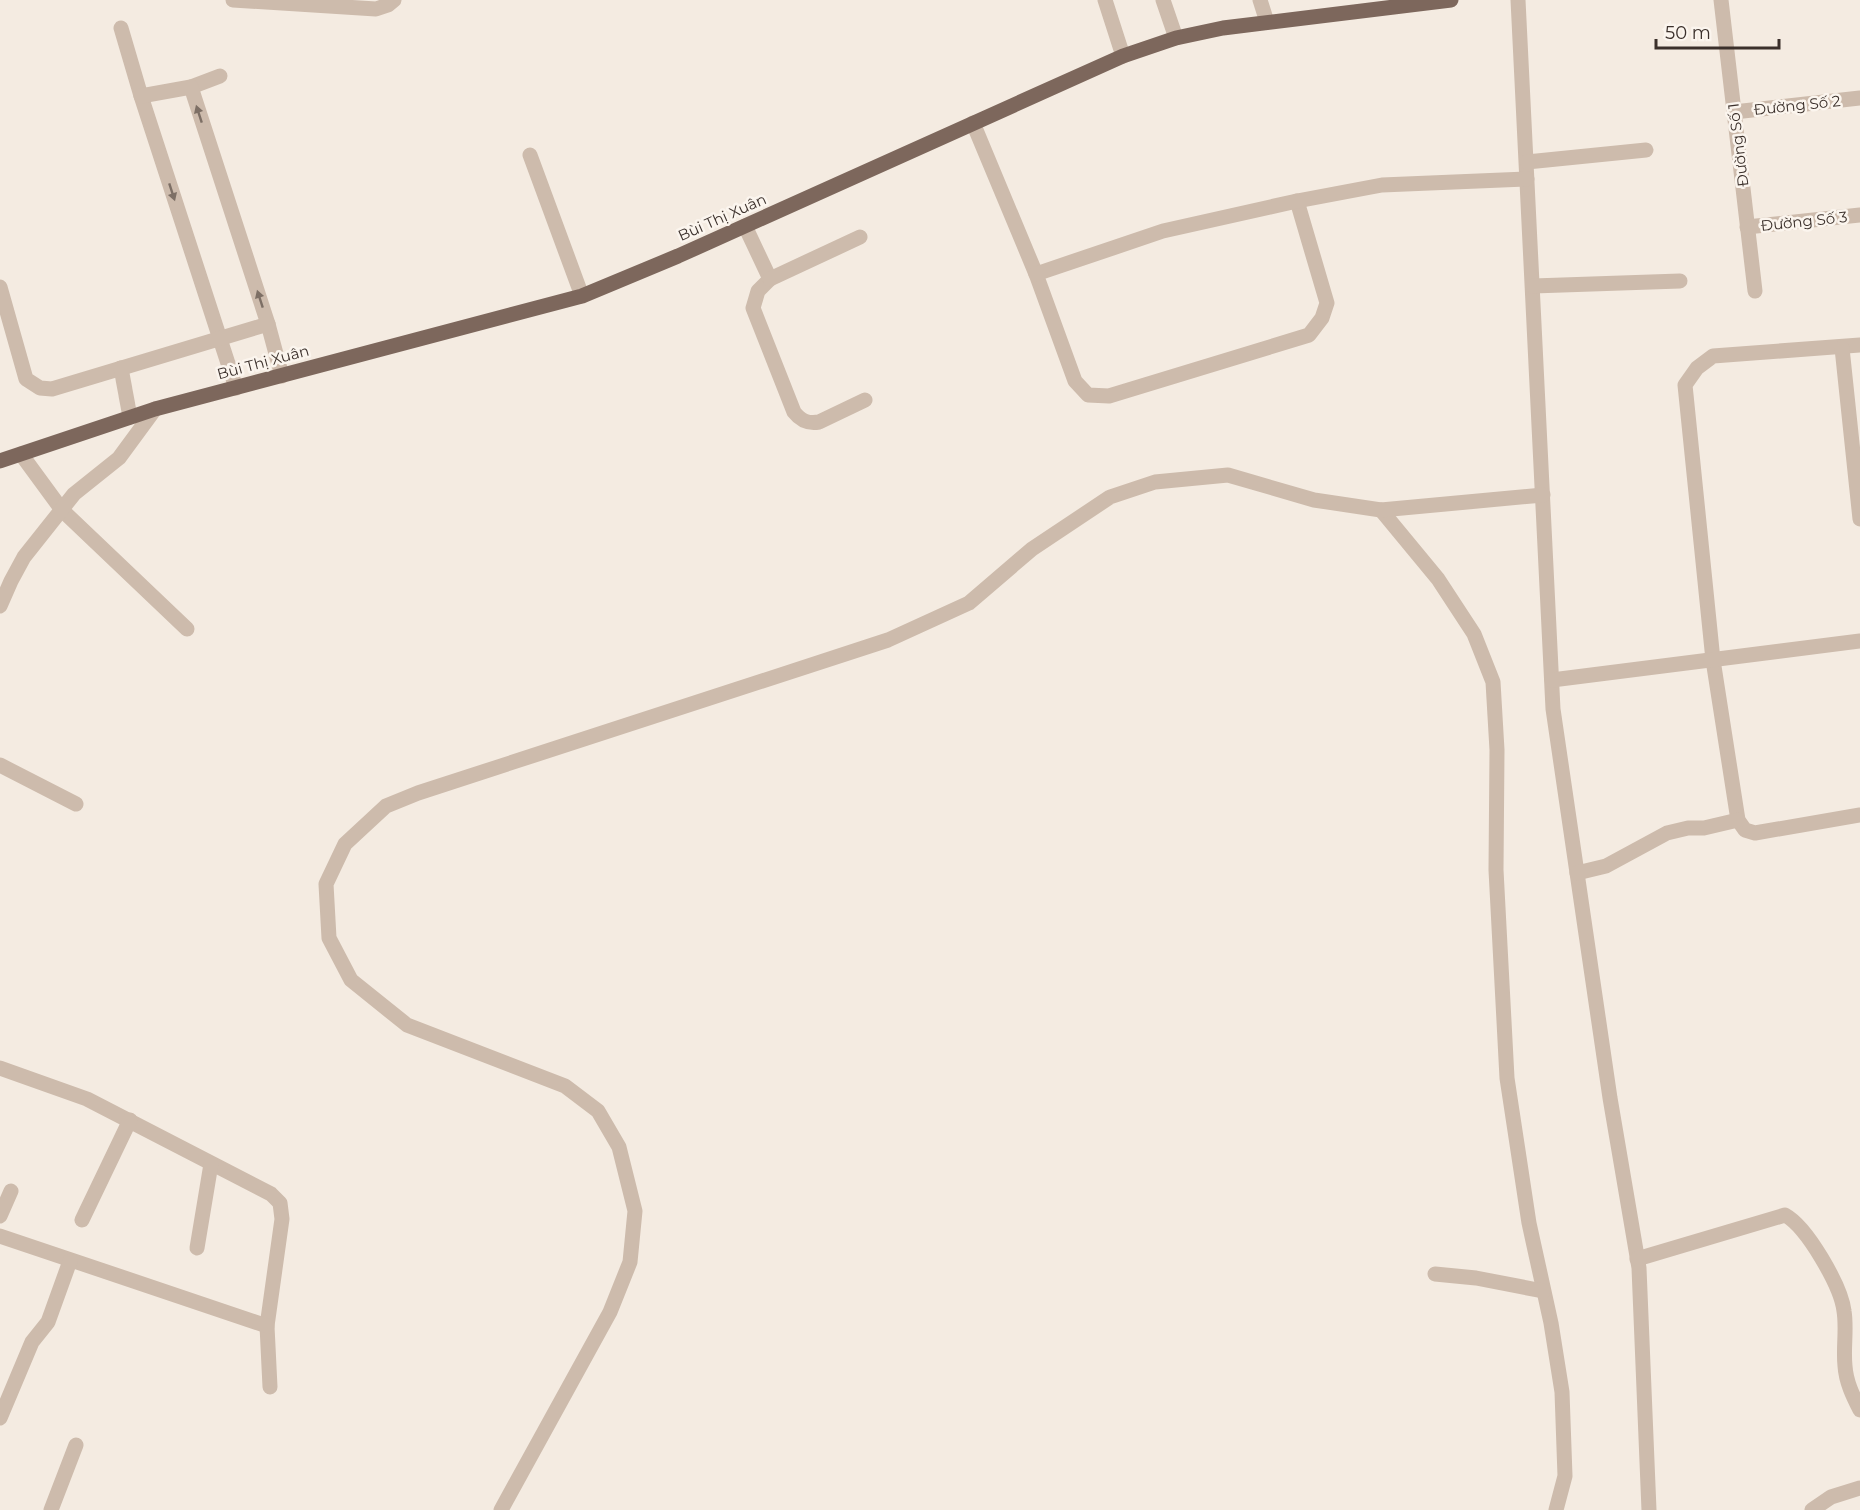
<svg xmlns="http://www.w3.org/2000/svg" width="1860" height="1510" font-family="Montserrat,sans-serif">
<rect width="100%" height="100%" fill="#f4ebe1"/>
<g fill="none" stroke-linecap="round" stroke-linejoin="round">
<g stroke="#cdbbac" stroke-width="15">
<path d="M 233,0 L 376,9 L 388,5 L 394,0"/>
<path d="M 1105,0 L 1123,56"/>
<path d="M 1163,0 L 1176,38"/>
<path d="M 1260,0 L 1267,22"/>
<path d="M 1518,0 L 1553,709 L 1610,1098 L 1639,1268 L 1649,1510"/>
<path d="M 1721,0 L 1755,291"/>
<path d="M 121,28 L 141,96 L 236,388"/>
<path d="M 191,87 L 220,76"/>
<path d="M 141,96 L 191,87 L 268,324 L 282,376"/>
<path d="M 1734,112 L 1860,98"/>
<path d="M 973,123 L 1036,274 L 1075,381 L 1088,395 L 1109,396 L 1309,335 L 1322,318 L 1327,303 L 1297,201"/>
<path d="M 530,155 L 582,296"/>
<path d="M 1527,162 L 1646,150"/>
<path d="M 745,226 L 770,279 L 758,291 L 753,308 L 794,412 C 801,421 808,424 819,422 L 865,400"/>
<path d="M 1747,227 L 1860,215"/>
<path d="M 1036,274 L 1163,231 L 1297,201 L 1382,185 L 1527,179"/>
<path d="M 770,279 L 860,237"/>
<path d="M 1533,286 L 1680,281"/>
<path d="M 0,287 L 26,379 L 40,388 L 52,389 L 268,324"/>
<path d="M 1860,345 L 1713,356 L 1697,368 L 1685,385 L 1713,660 L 1738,820 L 1745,830 L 1755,833 L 1860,815"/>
<path d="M 1842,348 L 1860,519"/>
<path d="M 121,368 L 130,417"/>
<path d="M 21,454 L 62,510 L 187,629"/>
<path d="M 1381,510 L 1438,579 L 1474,634 L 1493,682 L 1497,750 L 1496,870 L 1507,1078 L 1529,1223 L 1551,1323 L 1562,1392 L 1565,1476 L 1556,1510"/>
<path d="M 0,606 L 11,581 L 24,557 L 74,494 L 119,458 L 155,409"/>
<path d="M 1552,680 L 1860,641"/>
<path d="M 0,765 L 76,804"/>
<path d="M 1577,873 L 1606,866 L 1667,833 L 1688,828 L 1704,828 L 1738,820"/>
<path d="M 0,1068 L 87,1099 L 271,1194 L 280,1203 L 282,1219 L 267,1326 L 270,1387"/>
<path d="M 0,1216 L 11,1191"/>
<path d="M 82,1220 L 130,1120"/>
<path d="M 0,1236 L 267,1326"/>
<path d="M 197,1248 L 211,1164"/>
<path d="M 1637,1259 L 1785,1215 C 1807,1227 1841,1286 1844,1311 C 1847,1329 1843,1348 1845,1366 C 1846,1382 1853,1396 1860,1410"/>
<path d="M 1435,1274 L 1476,1278 L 1543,1291"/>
<path d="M 0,1418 L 32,1342 L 48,1322 L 70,1261"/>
<path d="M 51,1510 L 76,1445"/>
<path d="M 501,1510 L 610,1312 L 630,1262 L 635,1211 L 619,1147 L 598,1111 L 565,1086 L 407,1025 L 351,980 L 329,938 L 326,884 L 345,844 L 386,806 L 418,793 L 888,640 L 969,603 L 1032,549 L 1110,497 L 1155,482 L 1228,475 L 1314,500 L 1381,510 L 1543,495"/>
<path d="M 1812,1510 L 1831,1497 L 1860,1488"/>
</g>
<path stroke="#7d675c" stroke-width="15" d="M 0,461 L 155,409 L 582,296 L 678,256 L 1123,56 L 1176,38 L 1223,28 L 1451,0"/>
</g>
<defs><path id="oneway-solid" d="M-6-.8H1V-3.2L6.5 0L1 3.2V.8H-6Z" transform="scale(1.5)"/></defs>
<g fill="#7d6f65">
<use href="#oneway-solid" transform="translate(199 114) rotate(-108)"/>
<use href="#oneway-solid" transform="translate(172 192) rotate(72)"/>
<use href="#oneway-solid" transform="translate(260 299) rotate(-108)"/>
</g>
<g text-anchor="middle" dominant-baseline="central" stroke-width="5" stroke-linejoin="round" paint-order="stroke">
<g font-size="15" fill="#3b302b" stroke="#fbf5ee">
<text transform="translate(1797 105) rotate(-6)">Đường Số 2</text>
<text transform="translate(1738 145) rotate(-97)">Đường Số 1</text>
<text transform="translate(722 217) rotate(-24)">Bùi Thị Xuân</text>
<text transform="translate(1804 221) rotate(-6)">Đường Số 3</text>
<text transform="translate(263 362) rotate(-15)">Bùi Thị Xuân</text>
</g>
</g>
<path d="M1656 39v9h123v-9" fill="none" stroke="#3b302b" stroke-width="3"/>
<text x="1665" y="39" font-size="18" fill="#3b302b" stroke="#fbf5ee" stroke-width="4.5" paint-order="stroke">50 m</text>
</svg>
